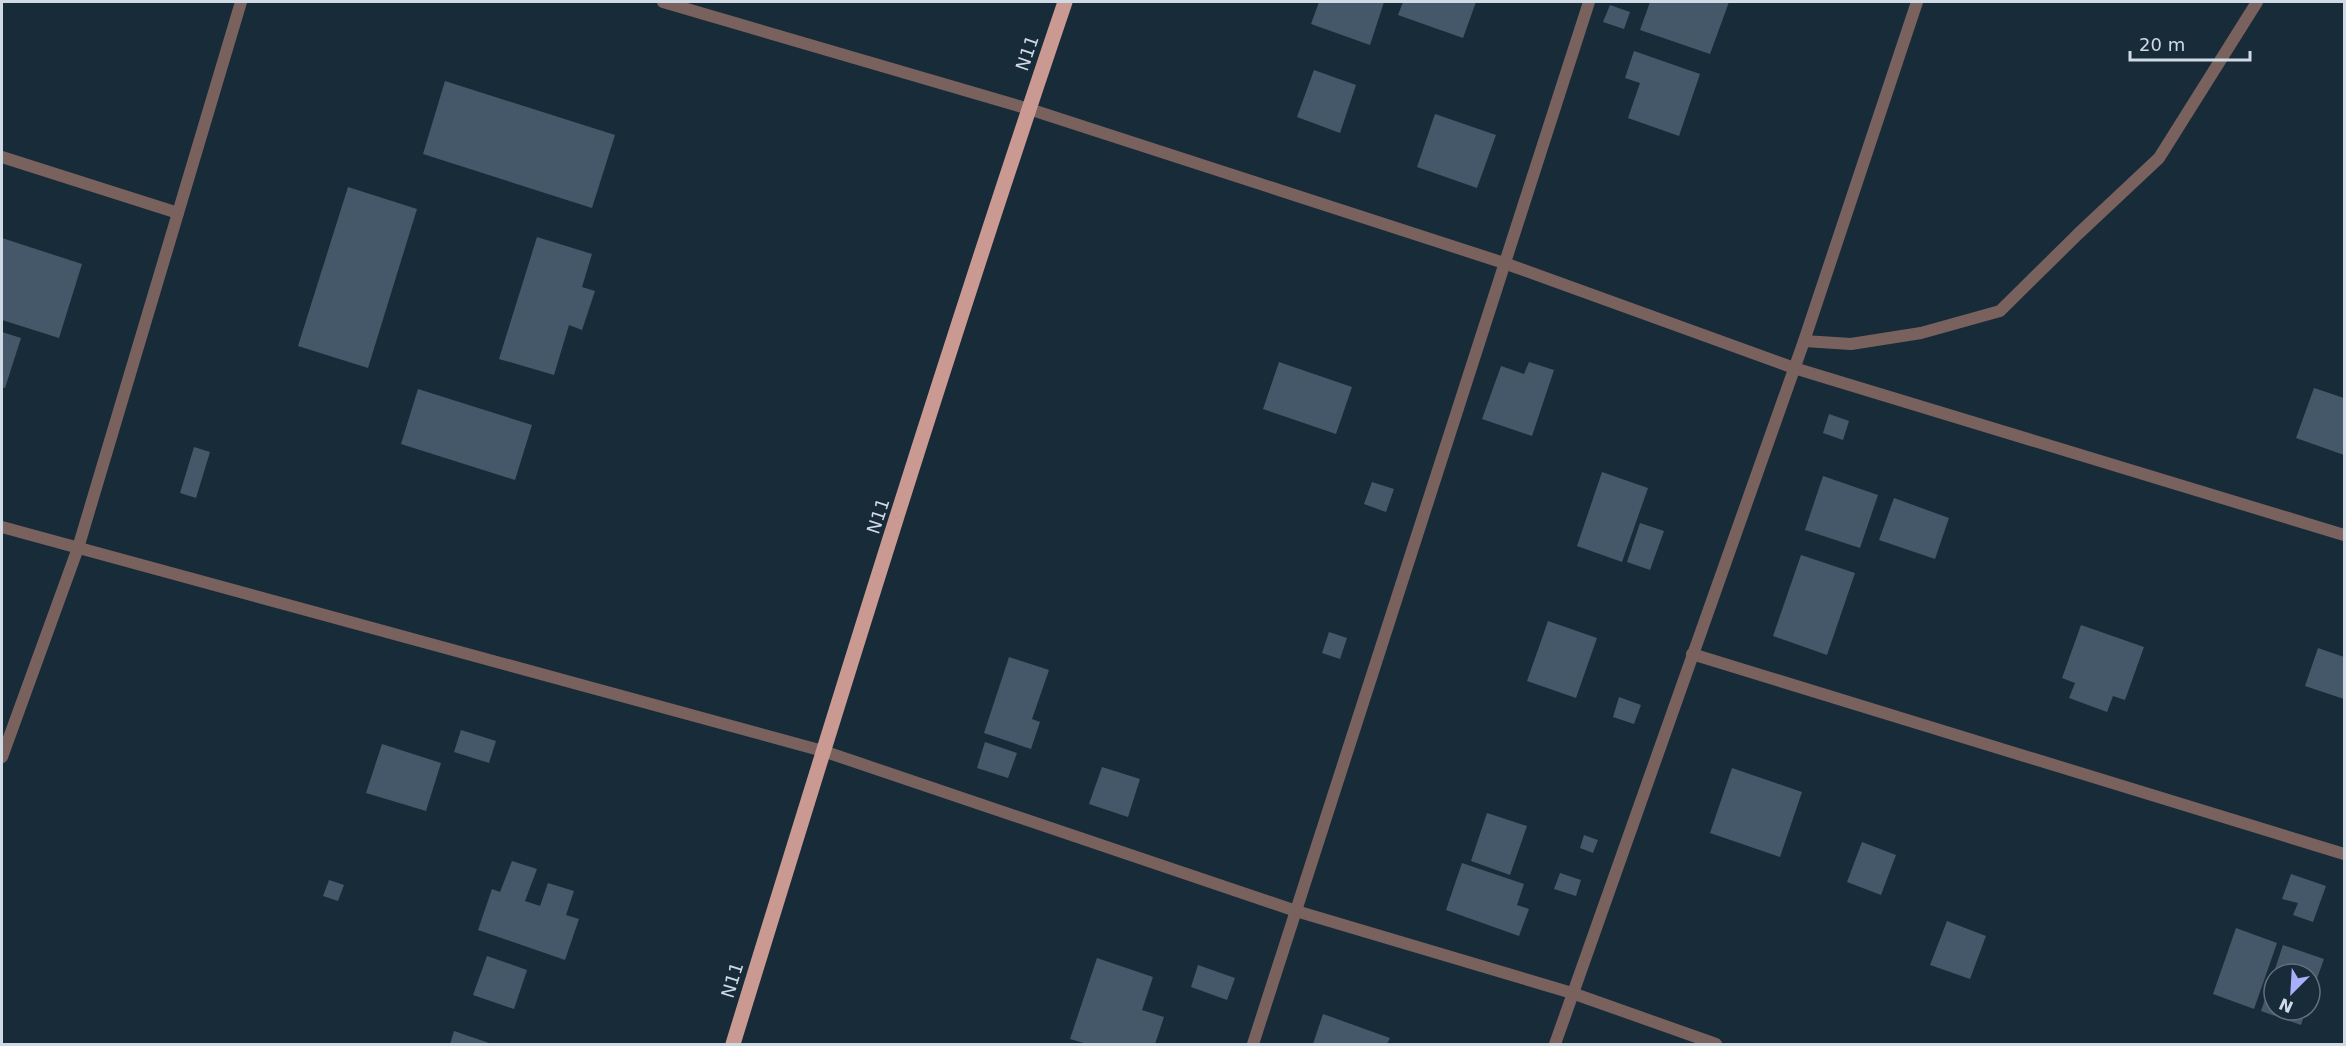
<svg xmlns="http://www.w3.org/2000/svg" width="2346" height="1046" font-family="'DejaVu Sans',sans-serif">
<rect width="100%" height="100%" fill="#182b39"/>
<g fill="#445869">
<path d="M 1319,2 L 1384,2 L 1370,45 L 1311,24 Z"/>
<path d="M 1403,2 L 1476,2 L 1463,38 L 1398,15 Z"/>
<path d="M 1650,2 L 1729,2 L 1710,54 L 1640,30 Z"/>
<path d="M 1610,5 L 1630,12 L 1624,29 L 1603,22 Z"/>
<path d="M 1634,51 L 1700,74 L 1679,136 L 1628,118 L 1640,83 L 1625,78 Z"/>
<path d="M 1314,70 L 1356,85 L 1340,133 L 1297,117 Z"/>
<path d="M 445,81 L 615,135 L 592,208 L 423,154 Z"/>
<path d="M 1435,114 L 1496,135 L 1477,188 L 1417,167 Z"/>
<path d="M 348,187 L 417,209 L 368,368 L 298,346 Z"/>
<path d="M 537,237 L 592,254 L 582,287 L 595,291 L 582,330 L 569,325 L 554,375 L 499,359 Z"/>
<path d="M 2,238 L 82,264 L 59,338 L 2,320 Z"/>
<path d="M 2,332 L 21,338 L 5,388 L 2,387 Z"/>
<path d="M 1279,362 L 1352,387 L 1336,434 L 1263,409 Z"/>
<path d="M 1529,362 L 1554,370 L 1532,436 L 1482,419 L 1501,366 L 1524,374 Z"/>
<path d="M 2314,388 L 2344,398 L 2344,455 L 2296,438 Z"/>
<path d="M 418,389 L 532,425 L 515,480 L 401,444 Z"/>
<path d="M 1829,414 L 1849,421 L 1843,440 L 1823,433 Z"/>
<path d="M 194,447 L 210,452 L 196,498 L 180,493 Z"/>
<path d="M 1602,472 L 1648,488 L 1622,562 L 1577,546 Z"/>
<path d="M 1823,476 L 1878,495 L 1860,548 L 1805,530 Z"/>
<path d="M 1372,482 L 1394,489 L 1386,512 L 1364,504 Z"/>
<path d="M 1894,498 L 1949,518 L 1935,559 L 1879,540 Z"/>
<path d="M 1640,523 L 1664,531 L 1650,570 L 1627,562 Z"/>
<path d="M 1801,555 L 1855,573 L 1827,655 L 1773,636 Z"/>
<path d="M 1548,621 L 1597,638 L 1576,698 L 1527,681 Z"/>
<path d="M 2081,625 L 2144,647 L 2125,700 L 2113,696 L 2107,712 L 2069,698 L 2075,683 L 2062,678 Z"/>
<path d="M 1329,632 L 1347,638 L 1340,659 L 1322,653 Z"/>
<path d="M 2318,648 L 2344,657 L 2344,699 L 2305,686 Z"/>
<path d="M 1009,657 L 1049,670 L 1032,719 L 1040,722 L 1031,749 L 984,733 Z"/>
<path d="M 1619,697 L 1641,705 L 1634,724 L 1613,717 Z"/>
<path d="M 461,730 L 496,741 L 489,763 L 454,752 Z"/>
<path d="M 985,742 L 1017,753 L 1008,778 L 977,768 Z"/>
<path d="M 382,744 L 441,763 L 426,811 L 366,793 Z"/>
<path d="M 1102,767 L 1140,779 L 1128,817 L 1089,804 Z"/>
<path d="M 1732,768 L 1802,792 L 1780,857 L 1710,833 Z"/>
<path d="M 1487,813 L 1527,826 L 1510,875 L 1471,861 Z"/>
<path d="M 1584,835 L 1598,840 L 1593,853 L 1580,848 Z"/>
<path d="M 1862,842 L 1896,855 L 1881,895 L 1847,882 Z"/>
<path d="M 512,861 L 537,869 L 525,901 L 540,906 L 548,883 L 574,891 L 566,915 L 579,919 L 565,960 L 478,930 L 492,889 L 500,892 Z"/>
<path d="M 1462,863 L 1524,884 L 1517,905 L 1529,909 L 1519,936 L 1446,910 Z"/>
<path d="M 1560,873 L 1581,880 L 1576,896 L 1554,889 Z"/>
<path d="M 2291,874 L 2326,886 L 2313,922 L 2293,915 L 2298,903 L 2282,899 Z"/>
<path d="M 329,880 L 344,885 L 338,901 L 323,896 Z"/>
<path d="M 1947,921 L 1986,936 L 1970,979 L 1930,965 Z"/>
<path d="M 2236,928 L 2277,943 L 2254,1009 L 2213,994 Z"/>
<path d="M 2283,945 L 2324,959 L 2310,998 L 2310,974 L 2274,974 L 2274,1010 L 2306,1010 L 2301,1025 L 2261,1011 Z"/>
<path d="M 487,956 L 527,970 L 514,1009 L 473,995 Z"/>
<path d="M 1097,958 L 1153,977 L 1142,1010 L 1164,1017 L 1155,1044 L 1087,1044 L 1070,1039 Z"/>
<path d="M 1198,965 L 1235,978 L 1227,1000 L 1191,987 Z"/>
<path d="M 1323,1014 L 1390,1038 L 1387,1044 L 1313,1044 Z"/>
<path d="M 454,1031 L 492,1044 L 450,1044 Z"/>
</g>
<g fill="none" stroke-linecap="round" stroke-linejoin="round">
<g stroke="#79625e" stroke-width="12">
<path d="M 663,2 L 1029,109 L 1504,263 L 1794,368 L 2344,535"/>
<path d="M 2,157 L 178,213"/>
<path d="M 1804,341 L 1851,344 L 1921,333 L 2000,311 L 2078,234 L 2159,158 L 2257,2"/>
<path d="M 2,527 L 823,751 L 1296,911 L 1572,993 L 1716,1044"/>
<path d="M 1692,654 L 2344,854"/>
<path d="M 2,757 L 78,548 L 241,2"/>
<path d="M 1253,1044 L 1589,2"/>
<path d="M 1555,1044 L 1804,341 L 1917,2"/>
</g>
<path stroke="#ca9a92" stroke-width="15" d="M 733,1044 C 840,696 948,347 1065,2"/>
</g>
<g text-anchor="middle" dominant-baseline="central" stroke-width="4.5" stroke-linejoin="round" paint-order="stroke">
<g font-size="18" fill="#cfdae4" stroke="#182b39">
<text transform="translate(1027 53) rotate(-71)">N11</text>
<text transform="translate(878 516) rotate(-72)">N11</text>
<text transform="translate(732 980) rotate(-73)">N11</text>
</g>
</g>
<rect width="2346" height="1046" fill="none" stroke="#cfdae4" stroke-width="6"/>
<g transform="translate(2292 992) rotate(204)"><circle r="28" fill="#182b39" stroke="#61717d" stroke-width="1.5"/>
<path d="M0-4.5L10 22L0 15L-10 22Z" fill="#a8b0fc"/>
<text y="-9" font-size="16" font-weight="bold" text-anchor="middle" fill="#cfdae4">N</text>
</g>
<path d="M2130 51v9h120v-9" fill="none" stroke="#cfdae4" stroke-width="3"/>
<text x="2139" y="51" font-size="18" fill="#cfdae4" stroke="#182b39" stroke-width="4.5" paint-order="stroke">20 m</text>
</svg>
